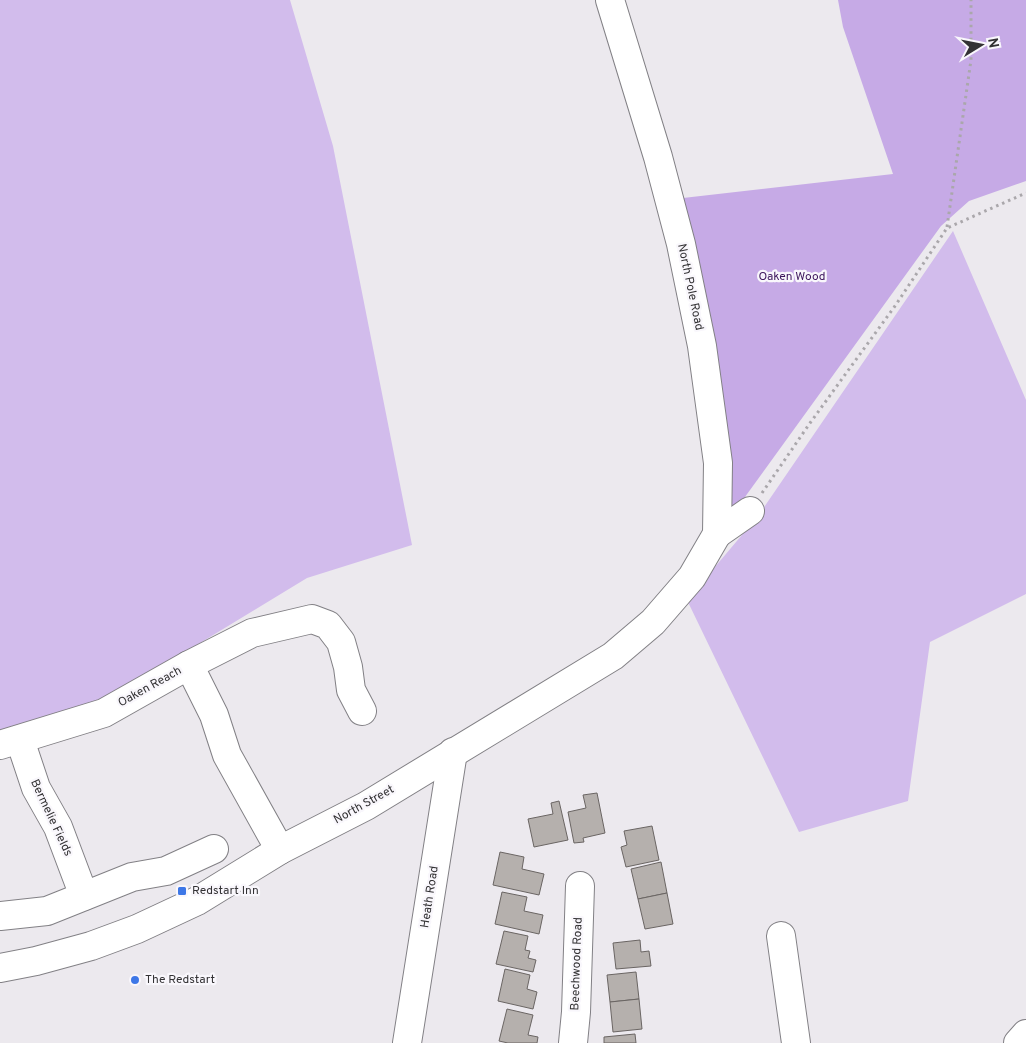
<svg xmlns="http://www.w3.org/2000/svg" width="1026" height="1043" font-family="Overpass,sans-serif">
<rect width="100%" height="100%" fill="#ece9ee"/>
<g fill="#d2bcec">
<path d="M 0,0 L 290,0 L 333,146 L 412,545 L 307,578 L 103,702 L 0,732 Z"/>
<path d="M 953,231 L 1026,400 L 1026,594 L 930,642 L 908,801 L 799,832 L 687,600 L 758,516 Z"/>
</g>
<path fill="#c6aae6" d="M 838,0 L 1026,0 L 1026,181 L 969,201 L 941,226 L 729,519 L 721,379 L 683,198 L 893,174 L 843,27 Z"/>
<g fill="#b5b0ad" stroke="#6a6563">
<path d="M 597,793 L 605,833 L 583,838 L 584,842 L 574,843 L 568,812 L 586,808 L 583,795 Z"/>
<path d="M 559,801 L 568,840 L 534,847 L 528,819 L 553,814 L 551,803 Z"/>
<path d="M 652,826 L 659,860 L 626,867 L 621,847 L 627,845 L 624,831 Z"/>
<path d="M 500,852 L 524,857 L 522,869 L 544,874 L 539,895 L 493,885 Z"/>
<path d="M 661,862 L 667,893 L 638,899 L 631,869 Z"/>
<path d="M 502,892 L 527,897 L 524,911 L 543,915 L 539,934 L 495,924 Z"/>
<path d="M 667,893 L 673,924 L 645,929 L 638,899 Z"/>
<path d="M 504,931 L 528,936 L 525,950 L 530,951 L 528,958 L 536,960 L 533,972 L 496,964 Z"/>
<path d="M 640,940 L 641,952 L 649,951 L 651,966 L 616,969 L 613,943 Z"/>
<path d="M 505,969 L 530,975 L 527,989 L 537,992 L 533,1009 L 498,1001 Z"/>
<path d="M 636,972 L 639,999 L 610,1002 L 607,975 Z"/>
<path d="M 639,999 L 642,1029 L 613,1032 L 610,1002 Z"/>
<path d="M 507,1009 L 533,1015 L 528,1035 L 538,1037 L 537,1043 L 508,1043 L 499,1041 Z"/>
<path d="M 635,1034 L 636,1043 L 604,1043 L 604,1037 Z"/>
</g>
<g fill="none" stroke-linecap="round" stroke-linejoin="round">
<g stroke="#828085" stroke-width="30">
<g id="minor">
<path d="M 717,534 L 750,511"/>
<path d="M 189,665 L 214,715 L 227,755 L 280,850"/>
<path d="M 20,740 L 36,788 L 58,827 L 84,896"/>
<path d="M 0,745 L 104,713 L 189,665 L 252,633 L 312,619 L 328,625 L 341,642 L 348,667 L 351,690 L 362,711"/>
<path d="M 0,916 L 47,911 L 132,877 L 166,871 L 214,849"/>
<path d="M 781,936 L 796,1043"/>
<path d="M 0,968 L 36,961 L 91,946 L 137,929 L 197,901 L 280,850 L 366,806 L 613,656 L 653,622 L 692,577 L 717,534 L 718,463 L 702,346 L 681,244 L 658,157 L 610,0"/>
<path d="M 407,1043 L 453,752"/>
<path d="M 573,1043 L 576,1012 L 580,886"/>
<path d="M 1018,1043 L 1026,1034"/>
</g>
</g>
<g stroke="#aaa7ab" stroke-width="3" stroke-dasharray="2.5 4" stroke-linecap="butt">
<path d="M 947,227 L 971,60 L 971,0"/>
<path d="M 762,493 L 810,423 L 895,306 L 947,228 L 1026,193"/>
</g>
<use href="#minor" stroke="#fff" stroke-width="28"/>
</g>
<g fill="#3d77e7" stroke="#f9f7fc" stroke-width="2">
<rect x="177" y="886" width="10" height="10" rx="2.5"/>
<circle cx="135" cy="980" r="5"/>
</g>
<g text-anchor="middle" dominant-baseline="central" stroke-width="4.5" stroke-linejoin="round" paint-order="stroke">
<g font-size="12" fill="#3e175d" stroke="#f9f7fc">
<text x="792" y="277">Oaken Wood</text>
</g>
<g font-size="12" fill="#333234" stroke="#f9f7fc">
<text transform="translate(690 287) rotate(78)">North Pole Road</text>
<text transform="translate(150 687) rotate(-29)">Oaken Reach</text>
<text transform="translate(364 805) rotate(-29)">North Street</text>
<text transform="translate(51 818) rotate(65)">Bermelie Fields</text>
<text transform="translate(430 897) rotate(-81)">Heath Road</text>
<text transform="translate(577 964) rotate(-88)">Beechwood Road</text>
</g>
<g font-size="12" fill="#333234" stroke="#f9f7fc" text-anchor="start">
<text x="192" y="891">Redstart Inn</text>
<text x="145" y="980">The Redstart</text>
</g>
</g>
<g transform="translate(981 45) rotate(80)" stroke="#f9f7fc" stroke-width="4" paint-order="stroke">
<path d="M0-4L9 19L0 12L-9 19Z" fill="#333234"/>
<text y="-8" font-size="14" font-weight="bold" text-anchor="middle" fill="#333234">N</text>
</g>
</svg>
